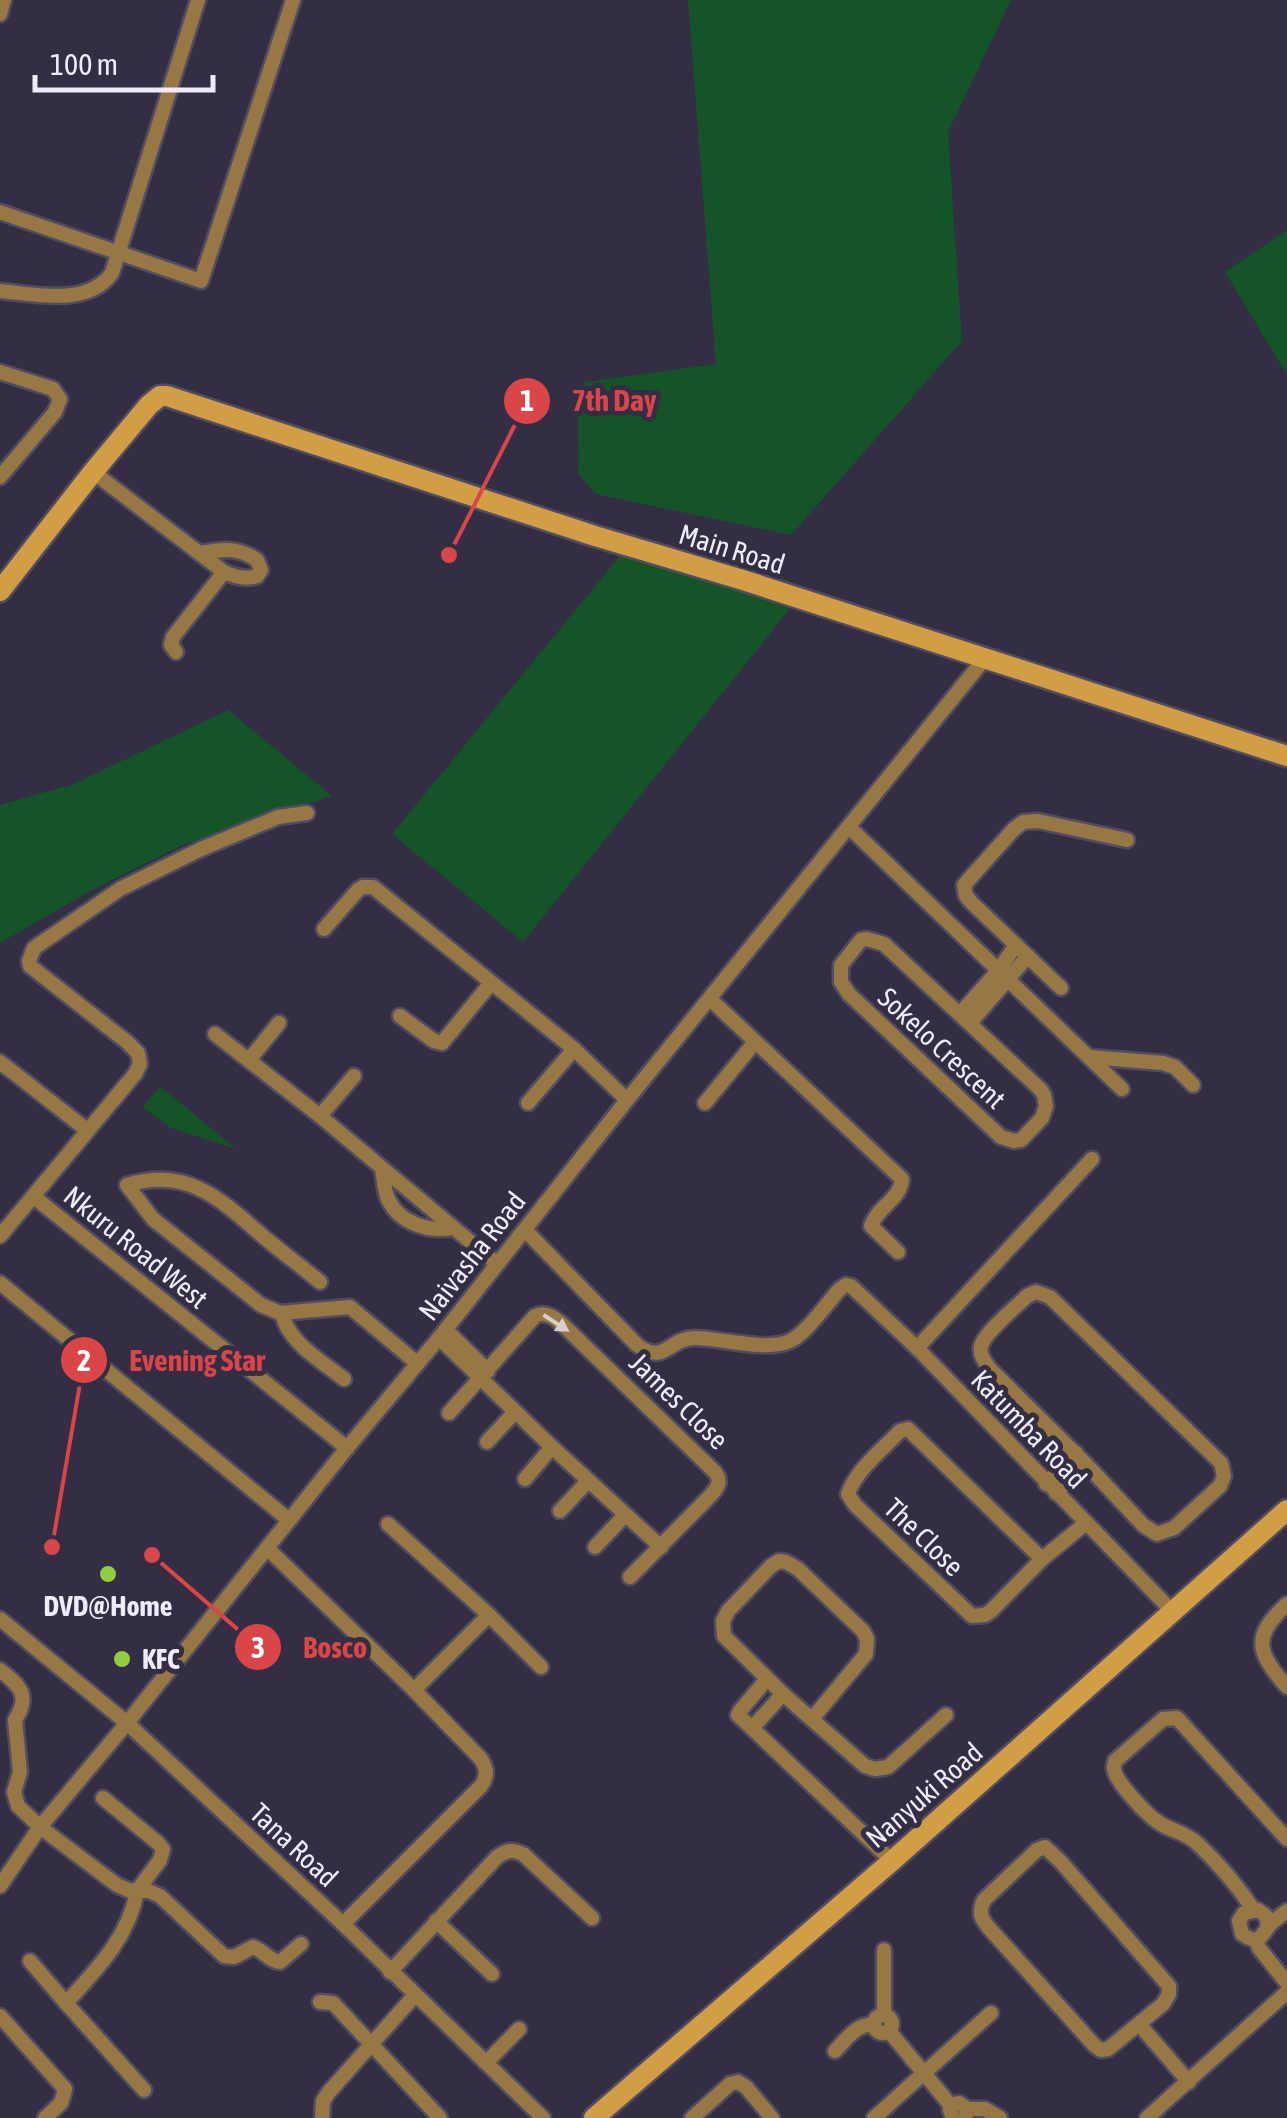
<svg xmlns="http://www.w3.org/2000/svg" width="1287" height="2118" font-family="'Asap Condensed',sans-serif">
<rect width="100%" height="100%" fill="#342e44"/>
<g fill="#155329">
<path d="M 688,0 L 1011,0 L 948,132 L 962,341 L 791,535 L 595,494 L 578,473 L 579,396 L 585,382 L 716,364 Z"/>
<path d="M 1287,230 L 1287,375 L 1225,272 Z"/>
<path d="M 624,551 L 792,606 L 523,942 L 392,834 Z"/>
<path d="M 228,710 L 332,796 L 180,846 L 90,891 L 0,943 L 0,805 L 74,784 Z"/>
<path d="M 160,1086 L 236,1149 L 171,1128 L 143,1107 Z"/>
</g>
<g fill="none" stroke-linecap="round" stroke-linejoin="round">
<g stroke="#524c61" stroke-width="19">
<g id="street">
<path d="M 0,14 L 4,0"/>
<path d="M 0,212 L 201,281 L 293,0"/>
<path d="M 0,291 C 35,294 88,307 112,273 L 198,0"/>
<path d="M 0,372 L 53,389 L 60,399 L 55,412 L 0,477"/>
<path d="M 93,472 L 224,572 C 235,577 246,580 257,576 L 261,570 L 257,560 C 238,547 222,549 201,553"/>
<path d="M 176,652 L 171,645 L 173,637 L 224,572"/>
<path d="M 850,828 L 1122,1089"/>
<path d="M 324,929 L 358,890 L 363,887 L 373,887 L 574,1049 L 627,1100"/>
<path d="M 867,939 L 884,944 L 1041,1090 L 1044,1095 L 1046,1106 L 1042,1118 L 1021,1140 L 1014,1141 L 1001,1137 L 849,994 L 841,982 L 841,965 L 861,940 Z"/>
<path d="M 1061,988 L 972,903 L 966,896 L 964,885 L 1014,829 L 1023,822 L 1038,821 L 1127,840"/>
<path d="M 710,999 L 902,1179 C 901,1199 877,1207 871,1226 L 898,1252"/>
<path d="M 960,1014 L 998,971 L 1016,945"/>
<path d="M 400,1016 L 434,1041 L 442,1043 L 491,983"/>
<path d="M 970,1023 L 1028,956"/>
<path d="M 215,1034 L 320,1116 L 497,1264"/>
<path d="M 1090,1057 L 1163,1063 L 1175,1067 L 1193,1085"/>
<path d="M 249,1060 L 279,1023"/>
<path d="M 0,1062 L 87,1130"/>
<path d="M 528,1103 L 574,1049"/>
<path d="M 705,1103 L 755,1042"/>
<path d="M 320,1116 L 354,1076"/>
<path d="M 382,1169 C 384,1179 384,1192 389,1201 C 401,1224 429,1232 453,1228"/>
<path d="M 34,1197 L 347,1448"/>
<path d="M 525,1230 L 637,1345 C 665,1366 668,1338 695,1338 C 721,1338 766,1352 790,1341 C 806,1334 827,1303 840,1289 L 846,1285 L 851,1286 L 917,1348 L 1173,1612"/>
<path d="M 0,1236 L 135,1074 L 140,1064 L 138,1053 L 127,1042 L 30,966 L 29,961 L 34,948 L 120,889 L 201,849 L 278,817 L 307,813"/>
<path d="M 320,1282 C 302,1267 283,1253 265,1238 C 222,1201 189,1166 127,1185 L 153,1219 L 261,1305 L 280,1313 L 350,1307 L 417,1363"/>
<path d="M 0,1283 L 289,1520"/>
<path d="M 1036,1292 L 1050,1297 L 1221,1463 L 1224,1476 L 1220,1486 L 1174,1528 L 1157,1534 L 1143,1525 L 1085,1463 L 990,1369 C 985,1362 979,1355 981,1346 C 985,1332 1016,1307 1027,1296 Z"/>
<path d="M 282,1313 C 287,1342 323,1362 344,1379"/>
<path d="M 446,1330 L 488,1371"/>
<path d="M 439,1338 L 552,1447 L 661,1547"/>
<path d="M 917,1348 L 1092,1159"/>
<path d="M 449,1413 L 535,1316 C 545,1311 554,1317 562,1324 L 715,1472 C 722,1481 718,1487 711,1495 L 630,1577"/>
<path d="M 487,1442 L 515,1412"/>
<path d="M 525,1479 L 552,1447"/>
<path d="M 1046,1484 L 1076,1453"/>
<path d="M 1056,1493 L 1085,1463"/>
<path d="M 560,1511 L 588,1481"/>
<path d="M 388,1524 L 489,1615 L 541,1667"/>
<path d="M 595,1547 L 625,1515"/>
<path d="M 267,1548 L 414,1690 L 481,1759 C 487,1769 488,1776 481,1786 L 343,1924"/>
<path d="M 1042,1559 L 908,1429 L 900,1431 C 883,1449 856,1470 848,1494 L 855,1505 L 972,1616 L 985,1615 L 991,1611 L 1042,1559 L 1086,1523"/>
<path d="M 1287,1604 C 1251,1637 1257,1652 1287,1687"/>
<path d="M 0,1619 L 127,1723 L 343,1924 L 543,2118"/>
<path d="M 0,1670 C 20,1686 31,1695 15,1720 L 20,1772 L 14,1792 L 18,1806 L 40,1827 L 117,1885 L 128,1890 L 137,1891 L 160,1860 L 163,1849 L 158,1843 L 103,1798"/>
<path d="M 767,1679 L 740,1711 L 738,1715 L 892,1861"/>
<path d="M 414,1690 L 489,1615"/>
<path d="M 812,1719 L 866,1654 L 867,1639 L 863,1631 L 798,1569 L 786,1562 L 779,1561 L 771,1566 L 728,1611 L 723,1621 L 724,1636 L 783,1694 L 865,1766 L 875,1769 L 888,1767 L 946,1715"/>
<path d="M 752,1728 L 783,1694"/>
<path d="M 1045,1847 L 1060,1861 L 1169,1986 L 1169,1994 L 1163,2004 L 1108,2049 L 1101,2050 L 1095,2046 L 989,1928 C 981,1919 978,1912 984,1900 L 1037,1850 Z"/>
<path d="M 0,1886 L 40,1827 L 127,1723 L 347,1448 L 439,1338 L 627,1100 L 986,657"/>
<path d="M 1253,1909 C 1237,1885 1219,1864 1198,1844 C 1182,1830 1172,1832 1158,1822 C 1147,1815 1115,1781 1114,1769 C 1113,1766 1115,1764 1115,1761 L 1163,1719 L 1177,1718 L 1287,1839"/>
<path d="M 436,1921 L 492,1974"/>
<path d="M 1268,1926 L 1266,1916 L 1258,1910 L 1244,1913 L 1239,1921 L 1242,1934 C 1257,1944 1259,1940 1268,1927 C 1272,1921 1281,1916 1287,1911"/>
<path d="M 1256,1940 L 1259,1948 L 1287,1983"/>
<path d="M 30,1961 L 66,2003"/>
<path d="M 390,1972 L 497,1857 C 507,1850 512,1849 523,1854 L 592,1918"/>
<path d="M 320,2002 L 333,2003 L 440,2118"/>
<circle cx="883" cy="2024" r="9"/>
<path d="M 884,2015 L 884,1950"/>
<path d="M 0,2016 L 65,2089 L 61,2103 L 45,2118"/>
<path d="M 1139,2024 L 1189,2082"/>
<path d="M 889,2031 L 952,2107"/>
<path d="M 835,2051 C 846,2040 857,2023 873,2025"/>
<path d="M 486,2063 L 519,2029"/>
<path d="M 144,2090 L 66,2003 C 97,1969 129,1937 137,1891 L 149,1891 L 160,1896 L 224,1956 L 234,1957 L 253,1947 C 263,1950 269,1961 280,1962 L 301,1944"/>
<path d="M 968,2109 L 985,2109 L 1000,2118"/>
<path d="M 322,2118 L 323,2101 L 329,2092 L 415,1995"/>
<path d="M 692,2118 L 730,2084 L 738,2082 L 746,2087 L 772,2118"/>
<path d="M 874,2118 L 991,2013"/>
<path d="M 953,2118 L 950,2110 L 955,2104 L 959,2103 L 968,2109 L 965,2118"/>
<path d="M 1147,2118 L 1287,1992"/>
</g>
</g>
<g stroke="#524c61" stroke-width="25">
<g id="secondary">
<path d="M 0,591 L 93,472 L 149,405 L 160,396 L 167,396 L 595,536 L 743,580 L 1287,756"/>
<path d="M 594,2118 L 892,1861 L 1287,1510"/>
</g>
</g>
<use href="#street" stroke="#977844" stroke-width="14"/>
<use href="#secondary" stroke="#d19e46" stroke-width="20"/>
</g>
<defs><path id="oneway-solid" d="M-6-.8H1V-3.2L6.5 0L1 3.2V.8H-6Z" transform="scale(2.5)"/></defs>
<use fill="#d9cfcc" href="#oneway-solid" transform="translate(556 1323) rotate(33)"/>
<g fill="#92cd3f" stroke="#342e44" stroke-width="4">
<circle cx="108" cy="1574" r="10"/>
<circle cx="122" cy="1659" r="10"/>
</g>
<g text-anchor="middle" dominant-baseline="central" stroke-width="10" stroke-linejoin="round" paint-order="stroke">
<g font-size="28" fill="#efecfa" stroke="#342e44">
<text transform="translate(732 549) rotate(17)">Main Road</text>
<text transform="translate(942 1048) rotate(43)">Sokelo Crescent</text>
<text transform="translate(136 1247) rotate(39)">Nkuru Road West</text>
<text transform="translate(472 1256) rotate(-52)">Naivasha Road</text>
<text transform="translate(679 1401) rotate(44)">James Close</text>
<text transform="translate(1029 1429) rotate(46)">Katumba Road</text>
<text transform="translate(924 1537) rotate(44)">The Close</text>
<text transform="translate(924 1795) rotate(-41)">Nanyuki Road</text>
<text transform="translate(294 1845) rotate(43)">Tana Road</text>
</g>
<g font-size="28" font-weight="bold" fill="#efecfa" stroke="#342e44">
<text x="108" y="1606">DVD@Home</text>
<text x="142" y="1659" text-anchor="start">KFC</text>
</g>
</g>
<path fill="none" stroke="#da4548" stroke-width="4" d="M449 555L527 401M52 1547L84 1360M152 1555L258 1647"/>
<g fill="#da4548" stroke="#342e44" stroke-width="4">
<circle cx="449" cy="555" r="10"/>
<circle cx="52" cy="1547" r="10"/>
<circle cx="152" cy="1555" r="10"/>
<circle cx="527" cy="401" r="25"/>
<circle cx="84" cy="1360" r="25"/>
<circle cx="258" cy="1647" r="25"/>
</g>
<g font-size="30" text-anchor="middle" font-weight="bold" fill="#fff">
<text x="527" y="411">1</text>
<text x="84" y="1371">2</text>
<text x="258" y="1658">3</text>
</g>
<g font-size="30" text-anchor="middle" font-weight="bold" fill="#da4548" stroke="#342e44" stroke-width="10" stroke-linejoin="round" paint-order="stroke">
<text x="614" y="411">7th Day</text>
<text x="197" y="1371">Evening Star</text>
<text x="335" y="1658">Bosco</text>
</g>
<path d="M35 75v15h178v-15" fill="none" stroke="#efecfa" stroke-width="5"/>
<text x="50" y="75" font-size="30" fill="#efecfa" stroke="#342e44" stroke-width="8" paint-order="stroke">100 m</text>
</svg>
